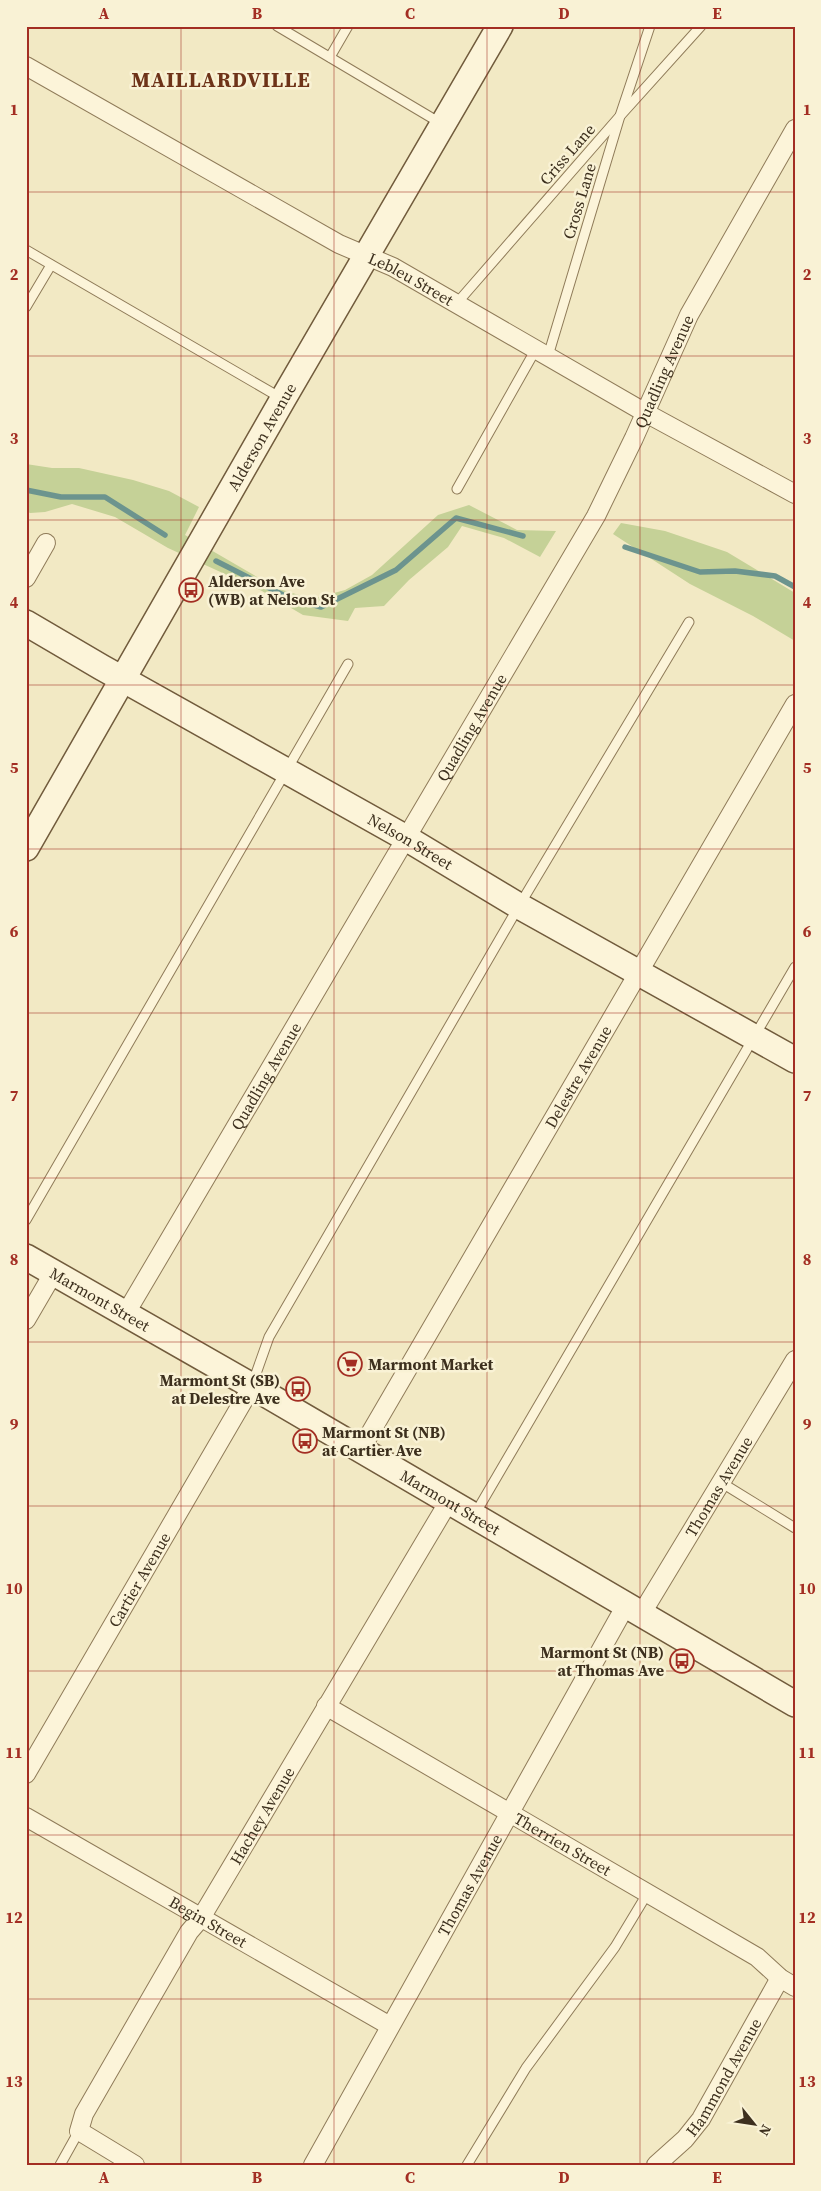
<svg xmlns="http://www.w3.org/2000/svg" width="821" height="2191" font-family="'Source Serif 4',serif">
<rect width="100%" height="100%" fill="#f2e9c4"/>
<g fill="#c5d197">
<path d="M 26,464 L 52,468 L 79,468 L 133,480 L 169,491 L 199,507 L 185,535 L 276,588 L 312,599 L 345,590 L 372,575 L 438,515 L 469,505 L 517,530 L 556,531 L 540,557 L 504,538 L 462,526 L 448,547 L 409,580 L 384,606 L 355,608 L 348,621 L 303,615 L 262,591 L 168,548 L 115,517 L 72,504 L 45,512 L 30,513 L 26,511 Z"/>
<path d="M 621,523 L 665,531 L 727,552 L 795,593 L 795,641 L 753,616 L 690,584 L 613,534 Z"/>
</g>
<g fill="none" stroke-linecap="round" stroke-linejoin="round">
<g stroke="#6c948e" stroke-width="5.5">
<path d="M 26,490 L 61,497 L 105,497 L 165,535"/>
<path d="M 625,547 L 700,572 L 735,571 L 775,576 L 795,587"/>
<path d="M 216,561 L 287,597 L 321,607 L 396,570 L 456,518 L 523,536"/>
</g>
<g stroke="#8f7b59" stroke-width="11">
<g id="lane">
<path d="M 277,26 L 442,124"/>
<path d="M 330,57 L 348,26"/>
<path d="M 26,250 L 281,398"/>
<path d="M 457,303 L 620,116 L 701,26"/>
<path d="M 26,307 L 51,265"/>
<path d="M 548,356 L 620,116 L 650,26"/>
<path d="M 457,489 L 536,349"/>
<path d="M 26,1220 L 348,664"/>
<path d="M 252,1385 L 269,1337 L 519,906 L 689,622"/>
<path d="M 722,1483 L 795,1528"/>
<path d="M 475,1514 L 795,967"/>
<path d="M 60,2165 L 79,2131"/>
<path d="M 467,2165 L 526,2068 L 615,1947 L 647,1894"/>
</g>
</g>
<g stroke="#8f7b59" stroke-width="20">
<g id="street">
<path id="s1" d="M 26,66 L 339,244 L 393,267 L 644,412 L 795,494"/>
<path d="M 26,578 L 46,543"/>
<path id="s2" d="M 126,1313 L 596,516 L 634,438 L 689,315 L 795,129"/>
<path d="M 26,1320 L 54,1272"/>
<path id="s3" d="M 361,1449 L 795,704"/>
<path id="s4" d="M 642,1613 L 795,1360"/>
<path id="s5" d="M 326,1706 L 757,1957 L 780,1978 L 795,1987"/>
<path id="s6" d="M 26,1774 L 252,1386"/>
<path id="s7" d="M 26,1817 L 390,2026"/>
<path id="s8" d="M 135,2165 L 79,2131 L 84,2114 L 189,1932 L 201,1918 L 449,1501"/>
<path id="s9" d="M 313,2165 L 626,1605"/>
<path id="s10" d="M 656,2165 L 685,2139 L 701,2119 L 780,1978"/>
</g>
</g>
<g stroke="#715b3c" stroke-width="28">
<g id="secondary">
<path id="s11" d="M 26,623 L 101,667 L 406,838 L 519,906 L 795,1060"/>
<path id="s12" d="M 26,848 L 283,399 L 500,26"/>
<path id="s13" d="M 26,1257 L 252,1386 L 795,1704"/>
</g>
</g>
<use href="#lane" stroke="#fcf4d9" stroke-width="9"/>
<use href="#street" stroke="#fcf4d9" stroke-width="18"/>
<use href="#secondary" stroke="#fcf4d9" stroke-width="25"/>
</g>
<path fill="none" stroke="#a32e23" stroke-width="1" stroke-opacity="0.55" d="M 181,26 L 181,2165M 334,26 L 334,2165M 487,26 L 487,2165M 640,26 L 640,2165M 26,192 L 795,192M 26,356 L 795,356M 26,520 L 795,520M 26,685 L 795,685M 26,849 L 795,849M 26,1013 L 795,1013M 26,1178 L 795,1178M 26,1342 L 795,1342M 26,1506 L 795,1506M 26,1671 L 795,1671M 26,1835 L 795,1835M 26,1999 L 795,1999"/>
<defs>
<g id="bus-ring" transform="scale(1.25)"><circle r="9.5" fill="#f9f2d5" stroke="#a32e23" stroke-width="1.5"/><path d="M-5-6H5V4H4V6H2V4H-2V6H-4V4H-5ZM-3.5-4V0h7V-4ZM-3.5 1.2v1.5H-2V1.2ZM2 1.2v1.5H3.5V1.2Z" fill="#a32e23"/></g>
<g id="supermarket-ring" transform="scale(1.25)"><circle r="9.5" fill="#f9f2d5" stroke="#a32e23" stroke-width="1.5"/><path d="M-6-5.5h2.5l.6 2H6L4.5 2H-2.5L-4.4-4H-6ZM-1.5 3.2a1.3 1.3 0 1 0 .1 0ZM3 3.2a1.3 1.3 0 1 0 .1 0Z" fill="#a32e23"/></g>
</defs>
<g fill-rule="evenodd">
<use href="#bus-ring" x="191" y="590"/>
<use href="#supermarket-ring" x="350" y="1364"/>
<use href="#bus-ring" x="298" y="1389"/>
<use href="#bus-ring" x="305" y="1441"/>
<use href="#bus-ring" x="682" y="1661"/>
</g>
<g text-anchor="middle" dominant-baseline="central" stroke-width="5" stroke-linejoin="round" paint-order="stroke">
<g font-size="16" fill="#3d301e" stroke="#f9f2d5">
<text transform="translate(567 154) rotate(-49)">Criss Lane</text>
<text transform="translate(579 201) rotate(-73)">Cross Lane</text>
<text stroke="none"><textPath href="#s1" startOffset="440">Lebleu Street</textPath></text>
<text stroke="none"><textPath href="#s2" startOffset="1085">Quadling Avenue</textPath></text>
<text stroke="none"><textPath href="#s12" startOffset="474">Alderson Avenue</textPath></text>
<text stroke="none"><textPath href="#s2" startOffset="680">Quadling Avenue</textPath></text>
<text stroke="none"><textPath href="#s11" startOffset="442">Nelson Street</textPath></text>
<text stroke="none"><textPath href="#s2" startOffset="275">Quadling Avenue</textPath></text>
<text stroke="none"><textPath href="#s3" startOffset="431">Delestre Avenue</textPath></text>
<text stroke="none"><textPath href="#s13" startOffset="85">Marmont Street</textPath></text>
<text stroke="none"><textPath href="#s4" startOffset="148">Thomas Avenue</textPath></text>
<text stroke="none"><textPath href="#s13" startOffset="490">Marmont Street</textPath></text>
<text stroke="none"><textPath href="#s6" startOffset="225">Cartier Avenue</textPath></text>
<text stroke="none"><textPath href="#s8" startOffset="431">Hachey Avenue</textPath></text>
<text stroke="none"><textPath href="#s5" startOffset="274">Therrien Street</textPath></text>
<text stroke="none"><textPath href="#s9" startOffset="321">Thomas Avenue</textPath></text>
<text stroke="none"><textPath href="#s7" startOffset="210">Begin Street</textPath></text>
<text stroke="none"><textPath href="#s10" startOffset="112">Hammond Avenue</textPath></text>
</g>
<g font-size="16" font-weight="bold" fill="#3d301e" stroke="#f9f2d5" text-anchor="start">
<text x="208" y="581">Alderson Ave<tspan x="208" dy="18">(WB) at Nelson St</tspan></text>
<text x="368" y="1364">Marmont Market</text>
<text x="280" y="1380" text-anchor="end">Marmont St (SB)<tspan x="280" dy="18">at Delestre Ave</tspan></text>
<text x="322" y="1432">Marmont St (NB)<tspan x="322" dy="18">at Cartier Ave</tspan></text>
<text x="664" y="1652" text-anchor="end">Marmont St (NB)<tspan x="664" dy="18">at Thomas Ave</tspan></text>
</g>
<g font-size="21" font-weight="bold" letter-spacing="1" fill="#6e3319" stroke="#f9f2d5">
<text x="221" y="79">MAILLARDVILLE</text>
</g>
</g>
<rect width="821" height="2191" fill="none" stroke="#f9f2d5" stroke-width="55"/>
<g transform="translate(754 2124) rotate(120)" stroke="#f9f2d5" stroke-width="4" paint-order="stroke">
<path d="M0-4L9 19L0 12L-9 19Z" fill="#3d301e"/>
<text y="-8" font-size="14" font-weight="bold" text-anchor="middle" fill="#3d301e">N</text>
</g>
<rect x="28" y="28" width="766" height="2136" fill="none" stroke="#a32e23" stroke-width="2"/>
<g font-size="16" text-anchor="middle" font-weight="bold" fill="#a32e23">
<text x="104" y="19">A</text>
<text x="257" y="19">B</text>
<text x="410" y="19">C</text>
<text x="564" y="19">D</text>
<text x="717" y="19">E</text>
<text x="14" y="115">1</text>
<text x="807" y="115">1</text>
<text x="14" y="280">2</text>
<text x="807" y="280">2</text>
<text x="14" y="444">3</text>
<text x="807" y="444">3</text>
<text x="14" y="608">4</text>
<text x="807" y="608">4</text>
<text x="14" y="773">5</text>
<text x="807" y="773">5</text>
<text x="14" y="937">6</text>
<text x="807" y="937">6</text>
<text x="14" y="1101">7</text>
<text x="807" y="1101">7</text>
<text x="14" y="1265">8</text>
<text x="807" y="1265">8</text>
<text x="14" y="1430">9</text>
<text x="807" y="1430">9</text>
<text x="14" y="1594">10</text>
<text x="807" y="1594">10</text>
<text x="14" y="1758">11</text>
<text x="807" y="1758">11</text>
<text x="14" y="1923">12</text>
<text x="807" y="1923">12</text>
<text x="14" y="2087">13</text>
<text x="807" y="2087">13</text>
<text x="104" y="2183">A</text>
<text x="257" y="2183">B</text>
<text x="410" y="2183">C</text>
<text x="564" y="2183">D</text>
<text x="717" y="2183">E</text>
</g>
</svg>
